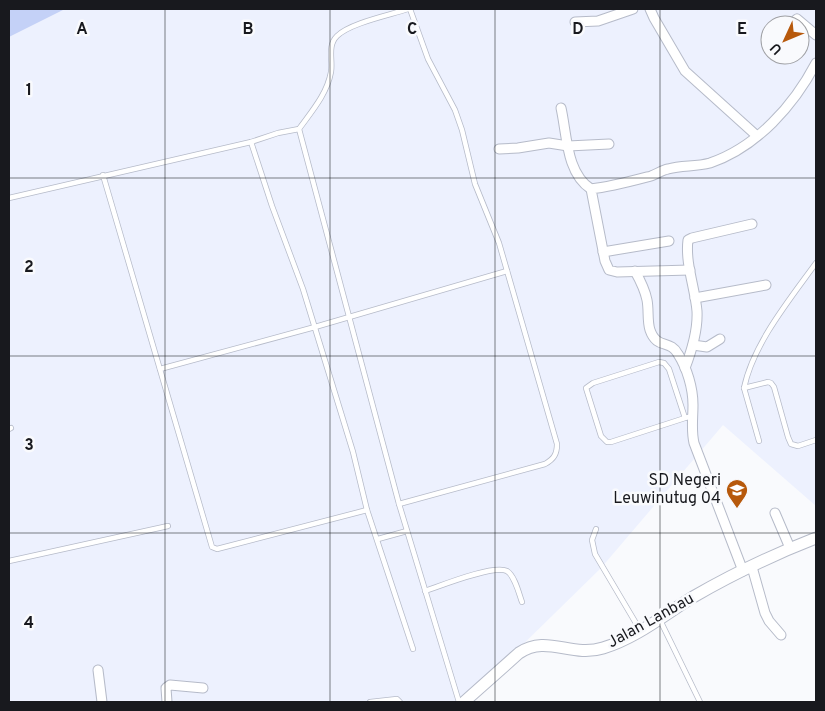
<svg xmlns="http://www.w3.org/2000/svg" width="825" height="711" font-family="Overpass,sans-serif">
<rect width="100%" height="100%" fill="#f9fafd"/>
<path fill="#edf1fe" fill-rule="evenodd" d="M 65,9 L 816,9 L 816,506 L 723,425 L 601,568 L 464,702 L 9,702 L 9,37 ZM 770,25 L 800,25 L 800,55 L 770,55 Z"/>
<path fill="#c4d1f7" d="M 9,9 L 65,9 L 9,37 Z"/>
<g fill="none" stroke-linecap="round" stroke-linejoin="round">
<g stroke="#b6bbc9" stroke-width="6">
<g id="service">
<path d="M 408,9 C 390,15 350,23 337,36 C 327,46 333,60 331,72 C 327,94 312,111 299,129 L 399,504 L 459,702"/>
<path d="M 251,142 L 272,206 L 303,289 L 353,452 L 367,510 L 413,649"/>
<path d="M 103,175 L 212,547 L 217,549 L 367,510"/>
<path d="M 9,198 L 251,142 L 278,133 L 299,129"/>
<path d="M 160,369 L 315,327 L 507,271"/>
<path d="M 744,388 C 753,344 790,299 816,263"/>
<path d="M 685,418 L 669,369 L 664,363 L 659,362 L 593,383 L 586,388 L 601,436 L 607,442 L 611,442 L 685,418 L 692,416"/>
<path d="M 9,429 L 11,428"/>
<path d="M 759,441 L 744,388 L 768,382 L 771,383 L 774,387 L 788,437 L 791,444 L 798,446 L 816,440"/>
<path d="M 399,504 L 545,464 C 554,459 557,454 557,444 L 499,243 L 475,184 L 462,130 L 455,110 L 428,59 L 410,9"/>
<path d="M 596,529 L 592,540 L 595,554 L 640,630"/>
<path d="M 378,539 L 407,531"/>
<path d="M 9,561 L 168,526"/>
<path d="M 425,591 C 440,586 494,564 507,571 C 515,576 519,594 522,602"/>
<path d="M 660,620 L 700,702"/>
<path d="M 370,702 L 397,699 L 400,702"/>
</g>
</g>
<g stroke="#b6bbc9" stroke-width="11">
<g id="minor">
<path d="M 650,9 L 654,18 L 685,71 L 757,136"/>
<path d="M 575,22 L 598,21 L 633,9"/>
<path d="M 790,25 L 797,19 L 816,35"/>
<path d="M 561,108 C 567,134 566,173 591,189"/>
<path d="M 499,149 L 518,148 L 549,143 L 568,146 L 609,144"/>
<path d="M 603,252 L 669,241"/>
<path d="M 690,270 L 617,272 L 609,270 L 605,261 L 591,189 C 610,187 632,181 651,176 C 657,174 662,170 668,169 C 682,165 695,167 710,163 C 757,147 794,105 816,63"/>
<path d="M 635,271 C 640,280 645,290 647,300 C 649,310 647,321 650,330 C 657,350 670,339 678,354 C 687,368 693,388 693,405 C 693,419 691,430 694,443 L 743,571"/>
<path d="M 695,298 L 766,285"/>
<path d="M 693,345 L 707,347 L 720,339"/>
<path d="M 685,368 C 692,350 698,331 697,311 C 695,288 685,263 688,240 L 692,238 L 752,224"/>
<path d="M 775,513 L 790,548"/>
<path d="M 752,567 L 765,613 L 769,621 L 781,635"/>
<path d="M 98,670 L 102,702"/>
<path d="M 167,702 L 166,688 L 170,685 L 203,688"/>
</g>
</g>
<g stroke="#b6bbc9" stroke-width="13">
<path id="tertiary" d="M 464,702 L 519,653 C 547,634 571,658 603,648 C 636,638 664,615 693,597 C 731,575 775,554 816,538"/>
</g>
<use href="#service" stroke="#fff" stroke-width="4.5"/>
<use href="#minor" stroke="#fff" stroke-width="9"/>
<use href="#tertiary" stroke="#fff" stroke-width="11"/>
</g>
<path fill="none" stroke="#18191e" stroke-width="1" stroke-opacity="0.55" d="M 165,9 L 165,702M 330,9 L 330,702M 495,9 L 495,702M 660,9 L 660,702M 9,178 L 816,178M 9,356 L 816,356M 9,533 L 816,533"/>
<defs>
<g id="school-pin" transform="scale(1.125)"><path d="M0 17L-7.5 6A9.5 9.5 0 1 1 7.5 6Z" fill="#b7590c" stroke="#f9fafd"/><path d="M0-5L7-2L0 1L-7-2ZM-4 1L0 2.5L4 1V4Q0 6-4 4Z" fill="#fff"/></g>
</defs>
<g fill-rule="evenodd">
<use href="#school-pin" x="737" y="490"/>
</g>
<g text-anchor="middle" dominant-baseline="central" stroke-width="5" stroke-linejoin="round" paint-order="stroke">
<g font-size="16" fill="#18191e" stroke="#f9fafd" text-anchor="end">
<text x="721" y="481">SD Negeri<tspan x="721" dy="18">Leuwinutug 04</tspan></text>
</g>
<g font-size="16" fill="#18191e" stroke="#f9fafd">
<text transform="translate(651 621) rotate(-29)">Jalan Lanbau</text>
</g>
</g>
<g font-size="16" text-anchor="middle" font-weight="bold" fill="#18191e" stroke="#f9fafd" stroke-width="5" stroke-linejoin="round" paint-order="stroke">
<text x="82" y="34">A</text>
<text x="248" y="34">B</text>
<text x="412" y="34">C</text>
<text x="578" y="34">D</text>
<text x="742" y="34">E</text>
<text x="29" y="95">1</text>
<text x="29" y="272">2</text>
<text x="29" y="450">3</text>
<text x="29" y="628">4</text>
</g>
<rect width="825" height="711" fill="none" stroke="#18191e" stroke-width="20"/>
<g transform="translate(785 40) rotate(226)"><circle r="24" fill="#f9fafd" stroke="#9fa0a4"/>
<path d="M0-4L9 19L0 12L-9 19Z" fill="#b7590c"/>
<text y="-8" font-size="14" font-weight="bold" text-anchor="middle" fill="#18191e">U</text>
</g>
</svg>
